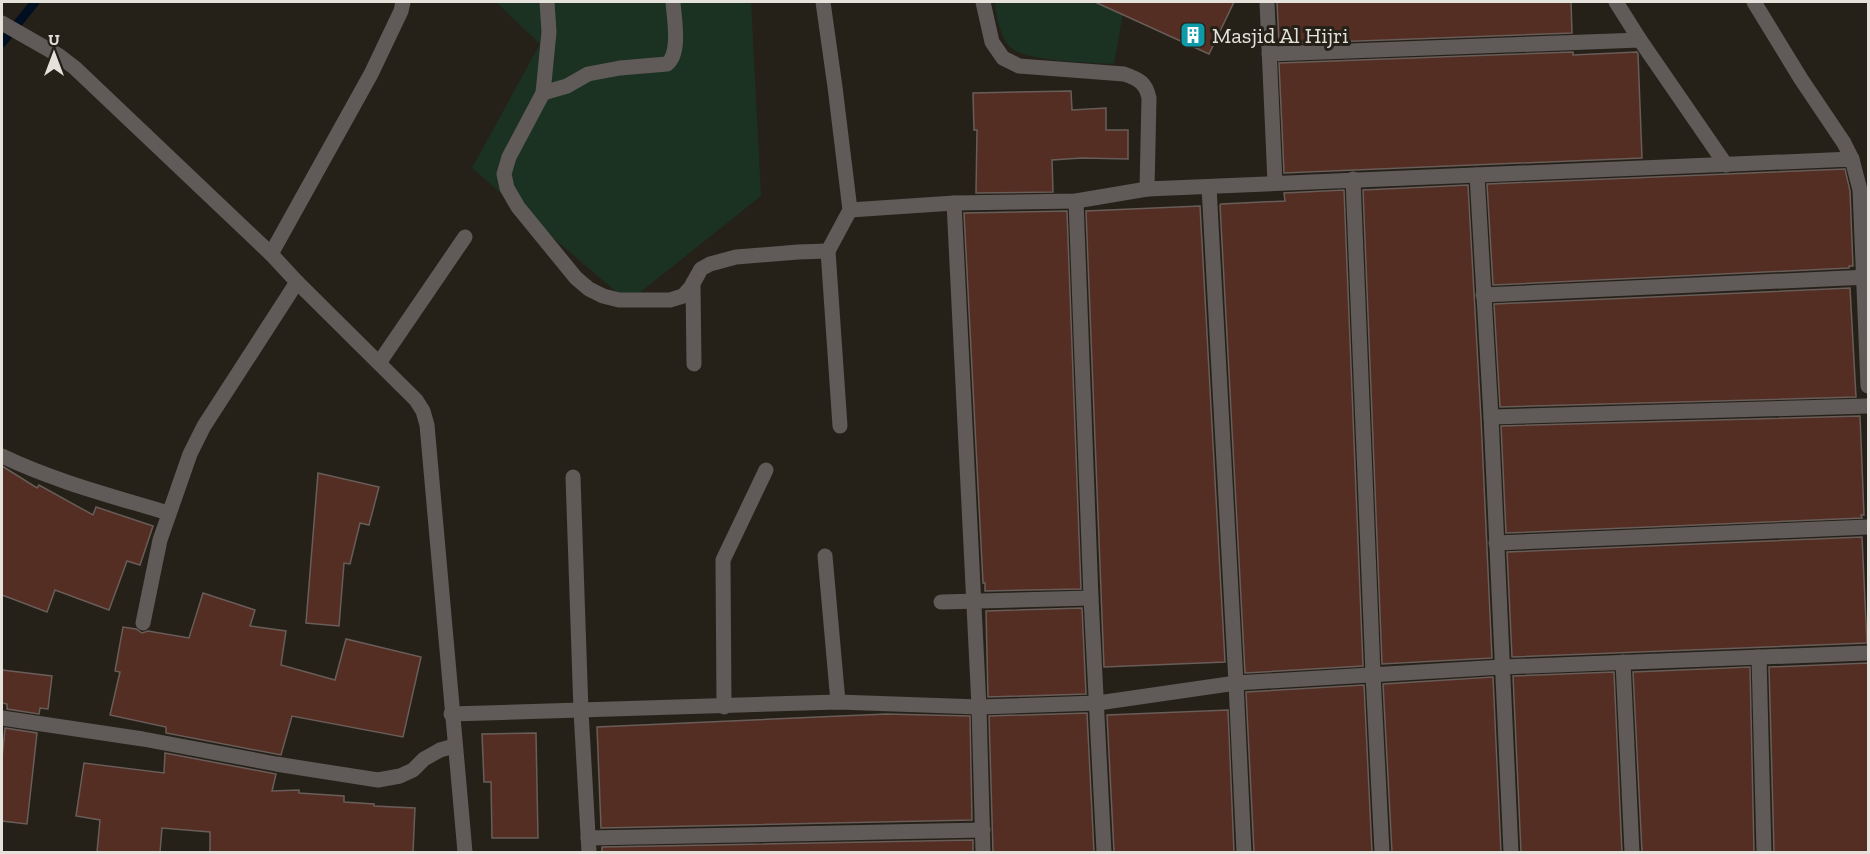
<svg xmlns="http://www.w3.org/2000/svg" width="1870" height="854" font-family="'Zilla Slab',serif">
<rect width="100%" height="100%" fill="#252118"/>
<g fill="#1b3222">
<path d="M 496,2 L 751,2 L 761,196 L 628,302 L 472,168 L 540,44 Z"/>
<path d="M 995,2 L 1125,2 L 1114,64 C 1090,62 1024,62 1009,46 C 1000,36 996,14 995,2 Z"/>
</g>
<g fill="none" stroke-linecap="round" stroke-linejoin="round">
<path stroke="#000e21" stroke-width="9" d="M 2,43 L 35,2"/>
</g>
<g fill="#542d23" stroke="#695d59" stroke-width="1.5">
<path d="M 1095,2 L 1234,2 L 1209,54 Z"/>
<path d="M 1277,2 L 1571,2 L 1572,33 L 1279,44 Z"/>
<path d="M 1573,52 L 1573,55 L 1637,52 L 1638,54 L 1642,158 L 1284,173 L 1279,63 Z"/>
<path d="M 1071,91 L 1072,110 L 1106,108 L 1106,130 L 1128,130 L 1128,159 L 1082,158 L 1052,160 L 1053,192 L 976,193 L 977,130 L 974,130 L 973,93 Z"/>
<path d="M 1845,169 L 1850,191 L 1853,266 L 1849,266 L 1849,268 L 1493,285 L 1487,184 Z"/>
<path d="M 1468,185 L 1481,418 L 1492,658 L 1382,664 L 1363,190 Z"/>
<path d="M 1344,190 L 1363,666 L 1245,673 L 1220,205 L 1221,204 L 1285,201 L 1284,193 Z"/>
<path d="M 1200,206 L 1225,662 L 1104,667 L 1086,211 Z"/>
<path d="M 1067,211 L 1081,589 L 985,591 L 985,583 L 983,583 L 964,213 Z"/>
<path d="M 1850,288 L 1856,397 L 1500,407 L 1494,304 Z"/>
<path d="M 1860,416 L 1864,515 L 1861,515 L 1862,518 L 1506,533 L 1501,426 Z"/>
<path d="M 2,466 L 37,488 L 39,485 L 93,515 L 96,507 L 153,526 L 140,565 L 127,561 L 109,610 L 55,590 L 47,612 L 2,595 Z"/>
<path d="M 318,473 L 379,487 L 369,525 L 360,523 L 350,564 L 344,563 L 339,626 L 306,623 Z"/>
<path d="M 1862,537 L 1867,643 L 1512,657 L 1507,552 Z"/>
<path d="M 203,593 L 255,610 L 250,626 L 286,631 L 281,665 L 335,680 L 346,639 L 421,657 L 403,737 L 292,716 L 281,755 L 166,733 L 166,727 L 110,715 L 120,672 L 115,671 L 123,627 L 136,629 L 142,633 L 148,631 L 189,638 Z"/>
<path d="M 1082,608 L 1086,694 L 988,697 L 986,611 Z"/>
<path d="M 1868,663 L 1869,852 L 1774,852 L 1769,667 Z"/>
<path d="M 1750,667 L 1754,852 L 1642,852 L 1633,672 Z"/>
<path d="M 2,670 L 52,676 L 48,709 L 40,708 L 39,714 L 7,709 L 7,704 L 2,703 Z"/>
<path d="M 1614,672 L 1622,852 L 1521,852 L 1513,676 Z"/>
<path d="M 1493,677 L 1501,852 L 1392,852 L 1383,684 Z"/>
<path d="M 1364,685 L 1372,852 L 1254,852 L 1246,692 Z"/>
<path d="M 1228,710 L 1234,852 L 1114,852 L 1107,715 Z"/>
<path d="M 1087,713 L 1094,852 L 993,852 L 989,716 Z"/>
<path d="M 886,714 L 970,716 L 972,820 L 601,828 L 597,727 Z"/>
<path d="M 5,728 L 37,733 L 27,824 L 2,821 L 2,759 Z"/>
<path d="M 536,733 L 538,838 L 492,838 L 491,782 L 484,782 L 482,734 Z"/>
<path d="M 165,753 L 276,774 L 272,791 L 299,790 L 299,793 L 344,796 L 344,802 L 374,804 L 374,806 L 415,808 L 413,852 L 210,852 L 210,832 L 162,828 L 160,852 L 97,852 L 100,820 L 76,816 L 84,763 L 164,773 Z"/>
<path d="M 973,840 L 973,852 L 602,852 L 602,847 Z"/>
</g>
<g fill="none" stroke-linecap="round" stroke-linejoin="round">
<g stroke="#605a58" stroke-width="15">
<path d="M 547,2 L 549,32 L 543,93 L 509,157 L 504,174 L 507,188 L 518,207 L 576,278 L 589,289 L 603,296 L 619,300 L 670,300 L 683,296 L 691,287 L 701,269 L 710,264 L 736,257 L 798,252 L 828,251"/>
<path d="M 823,2 L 835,87 L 850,210 L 828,251 L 840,426"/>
<path d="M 983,2 L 992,42 L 1003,58 L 1019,66 L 1124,74 C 1139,79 1146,83 1149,98 L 1147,189"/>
<path d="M 1267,2 L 1275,183"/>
<path d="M 1616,2 L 1640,40 L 1726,165"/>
<path d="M 1754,2 L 1801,79 L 1844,143 L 1852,159"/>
<path d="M 2,23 L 58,55 L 75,68 L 271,254 L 297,282 L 416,400 L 423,411 L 427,425 L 465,852"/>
<path d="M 1269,54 L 1640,40"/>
<path d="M 543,93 L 567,86 L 588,74 L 620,68 L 667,64 C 681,53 674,18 673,2"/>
<path d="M 1477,175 L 1491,417 L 1511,852"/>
<path d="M 1353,179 L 1373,674 L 1382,852"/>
<path d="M 1209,187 L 1236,683 L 1244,852"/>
<path d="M 1076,201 L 1091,598 L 1104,852"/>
<path d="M 954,203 L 979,707 L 983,852"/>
<path d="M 850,210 L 954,203 L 1076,201 L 1147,189 L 1852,159 L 1860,190 L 1868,386"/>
<path d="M 271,254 L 371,74 L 401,11 L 403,2"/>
<path d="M 693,283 L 694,364"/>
<path d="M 1483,295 L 1868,277"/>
<path d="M 379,363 L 465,237"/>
<path d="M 1491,417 L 1868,406"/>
<path d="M 2,456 C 54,481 112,496 168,513"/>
<path d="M 573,477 L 581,711 L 589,852"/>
<path d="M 1496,543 L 1868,527"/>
<path d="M 825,556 L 838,702"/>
<path d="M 941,602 L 1091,598"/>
<path d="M 143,623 L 160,540 L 190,454 L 204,426 L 297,282"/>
<path d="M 1759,657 L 1764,852"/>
<path d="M 1623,662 L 1632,852"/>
<path d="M 724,707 L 723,560 L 766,470"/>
<path d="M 451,714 L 838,702 L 979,707 L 1098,703 L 1236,683 L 1502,667 L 1868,653"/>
<path d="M 2,718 L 143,739 L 276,764 L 378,780 L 400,776 L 413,770 L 424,759 L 440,750 L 454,746"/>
<path d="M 588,838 L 983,830"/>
</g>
</g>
<defs>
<g id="building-square" transform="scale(1.35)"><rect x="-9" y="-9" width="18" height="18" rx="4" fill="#0f9aa8" stroke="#252118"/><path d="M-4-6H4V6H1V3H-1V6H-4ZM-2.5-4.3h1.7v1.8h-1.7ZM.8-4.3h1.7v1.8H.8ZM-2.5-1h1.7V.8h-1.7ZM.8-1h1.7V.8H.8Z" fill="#fff"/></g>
</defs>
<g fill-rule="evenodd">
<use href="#building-square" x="1193" y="35"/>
</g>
<g text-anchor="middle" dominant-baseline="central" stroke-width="6" stroke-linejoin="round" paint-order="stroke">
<g font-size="22" fill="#e5e2dc" stroke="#252118" text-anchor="start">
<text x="1212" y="35">Masjid Al Hijri</text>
</g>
</g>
<rect width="1870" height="854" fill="none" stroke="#e5e2dc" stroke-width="6"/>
<g transform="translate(54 54)" stroke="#252118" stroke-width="4.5" paint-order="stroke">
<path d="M0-4.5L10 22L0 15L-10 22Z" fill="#e5e2dc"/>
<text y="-9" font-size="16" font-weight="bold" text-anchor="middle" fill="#e5e2dc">U</text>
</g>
</svg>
